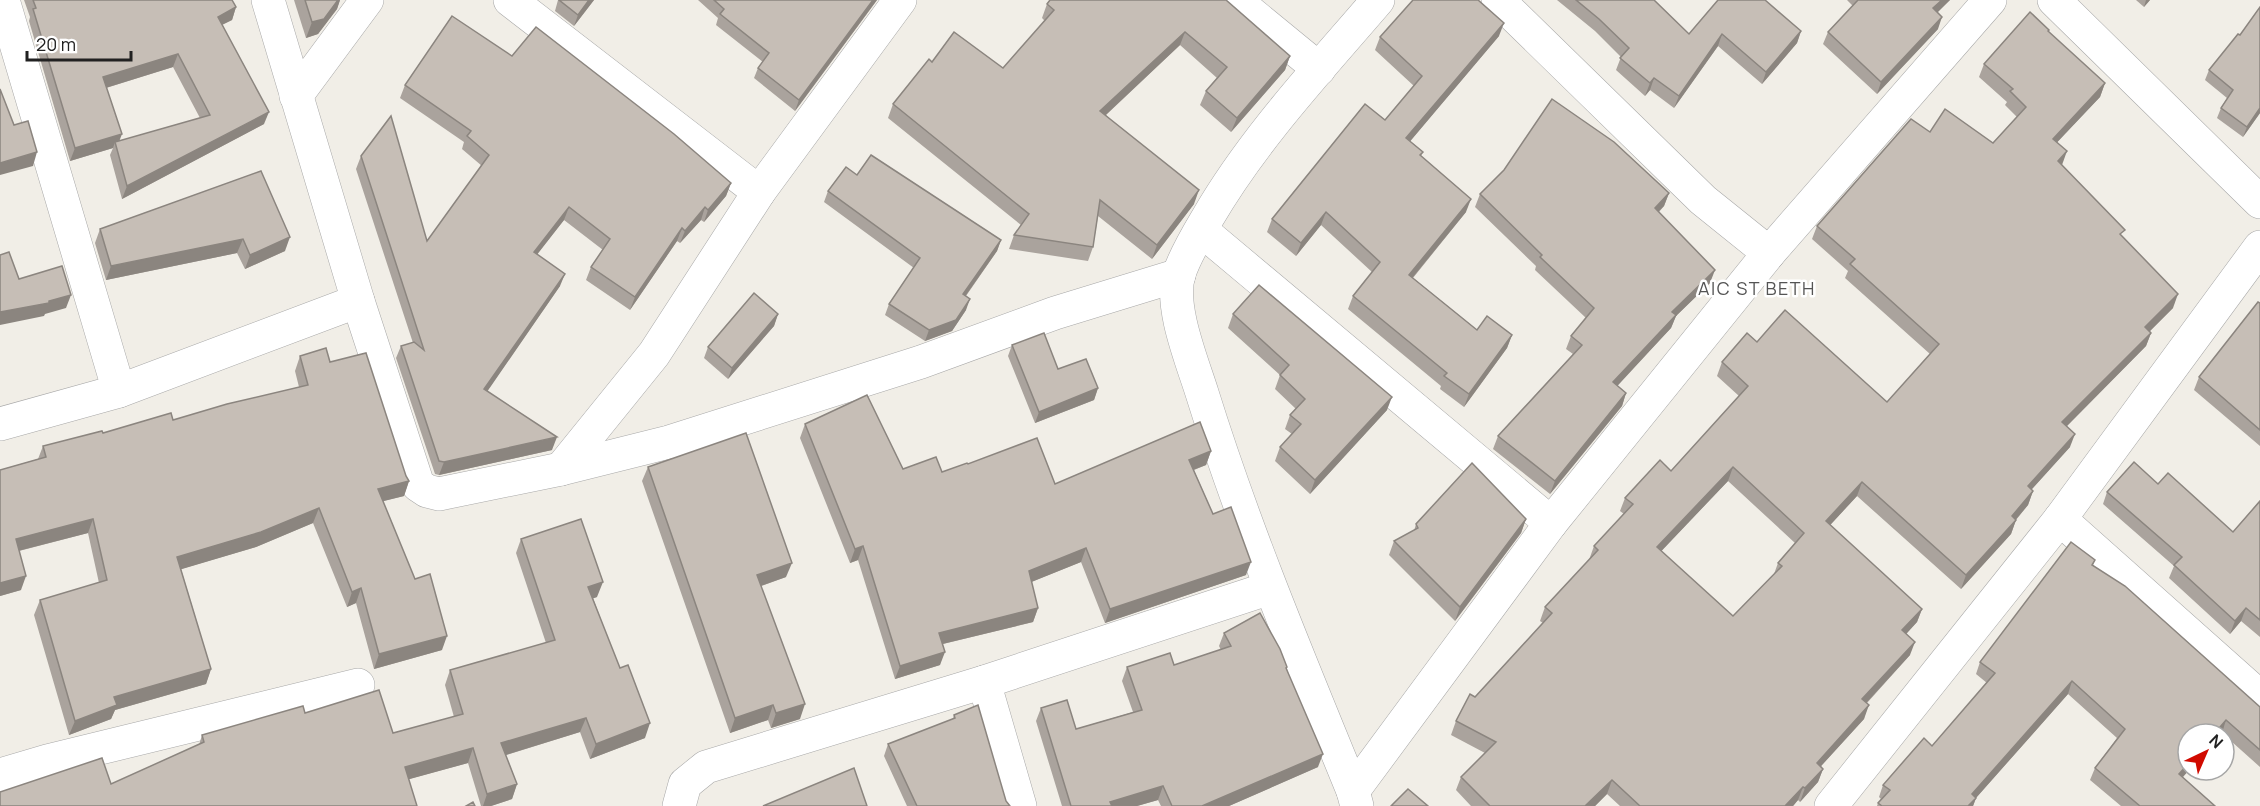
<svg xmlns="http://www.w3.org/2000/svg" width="2260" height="806" font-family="Manrope,sans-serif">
<rect width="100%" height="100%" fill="#f1eee7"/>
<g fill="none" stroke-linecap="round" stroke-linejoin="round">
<g stroke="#a8a8a8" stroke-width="34">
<g id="minor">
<path d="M 3,0 L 119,391"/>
<path d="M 268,0 L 358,301 L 418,485 L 427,491 L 439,494 L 561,469 L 669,442 L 921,362 L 1055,313 L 1179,275"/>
<path d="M 510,0 L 759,192"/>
<path d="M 1235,0 L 1319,69"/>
<path d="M 1498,0 L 1703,200 L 1769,253"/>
<path d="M 2054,0 L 2260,202"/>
<path d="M 296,96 L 367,0"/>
<path d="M 1201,230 L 1551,523"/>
<path d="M 0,424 L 119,391 L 358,301"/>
<path d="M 561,469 L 654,354 L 759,192 L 900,0"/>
<path d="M 2060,519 L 2260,697"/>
<path d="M 984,682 L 1020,806"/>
<path d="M 0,775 L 47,761 L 358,685"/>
<path d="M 1353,791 L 1551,523 L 1769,253 L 1990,0"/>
<path d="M 679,806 L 685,784 L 706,767 L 984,682 L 1270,588"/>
<path d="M 1357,806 L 1353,791 C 1299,659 1244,528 1202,393 C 1192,361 1169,306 1179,274 C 1185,255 1198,234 1208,217 C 1254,138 1319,69 1378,0"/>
<path d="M 1831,806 L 2060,519 L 2260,247"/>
</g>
</g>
<use href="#minor" stroke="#fff" stroke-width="33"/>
</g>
<g fill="#aaa39d" fill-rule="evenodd">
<path d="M 24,0 L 232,0 L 236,7 L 232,20 L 222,25 L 264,124 L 122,199 L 110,155 L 113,148 L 70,161 L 29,21 L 30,17 ZM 173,67 L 200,118 L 119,141 L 106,88 Z"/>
<path d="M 294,0 L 340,0 L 337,9 L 318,34 L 306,38 Z"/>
<path d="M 558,0 L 594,0 L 574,26 L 555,11 Z"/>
<path d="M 698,0 L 877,0 L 795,111 L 754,78 L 758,68 L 763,62 L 716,25 L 718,18 Z"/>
<path d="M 1050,0 L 1290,56 L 1285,70 L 1231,132 L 1200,105 L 1206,91 L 1217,78 L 1180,45 L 1106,115 L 1194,204 L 1152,259 L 1098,216 L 1093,247 L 1088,261 L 1009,249 L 1014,235 L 1021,225 L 888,118 L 893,104 L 932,62 L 1003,68 L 1045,21 L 1042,18 L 1047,4 Z"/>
<path d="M 1557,0 L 1654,0 L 1689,34 L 1801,31 L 1797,43 L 1762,84 L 1718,46 L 1674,108 L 1650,90 L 1645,96 L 1616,70 L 1621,57 L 1595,31 Z"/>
<path d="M 1847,0 L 1950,0 L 1937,12 L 1938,29 L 1877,94 L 1823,44 L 1828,32 L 1853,6 Z"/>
<path d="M 2136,0 L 2150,0 L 2144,7 Z"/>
<path d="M 2260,7 L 2260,113 L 2243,137 L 2217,118 L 2221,108 L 2227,98 L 2205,80 L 2209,70 L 2240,35 Z"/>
<path d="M 2048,32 L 2105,83 L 2100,97 L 2057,142 L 2062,165 L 2122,236 L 2173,308 L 2150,331 L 2151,333 L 2146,346 L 2067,426 L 2070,447 L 2031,490 L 2033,491 L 2028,505 L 2016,520 L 2011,534 L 1961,589 L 1857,496 L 1830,525 L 1922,609 L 1917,622 L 1906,634 L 1910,655 L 1867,703 L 1864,719 L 1821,766 L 1823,769 L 1818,782 L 1800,802 L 1798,800 L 1793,806 L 1620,806 L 1607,794 L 1595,806 L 1471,806 L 1456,790 L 1461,777 L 1485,753 L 1451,735 L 1456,721 L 1475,697 L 1543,623 L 1540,621 L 1545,607 L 1589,560 L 1594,546 L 1624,514 L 1620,511 L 1625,498 L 1671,471 L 1739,396 L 1717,376 L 1722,362 L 1757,342 L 1887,402 L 1930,354 L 1845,278 L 1848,271 L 1812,239 L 1817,226 L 1930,132 L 1993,143 L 2017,117 L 2005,105 L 2007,102 L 1979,77 L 1984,64 ZM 1728,481 L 1795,543 L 1778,563 L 1774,574 L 1733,616 L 1661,551 Z"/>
<path d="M 1499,36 L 1410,141 L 1423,152 L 1421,156 L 1466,212 L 1413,278 L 1477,330 L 1512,335 L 1507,348 L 1464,407 L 1440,389 L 1441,386 L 1348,309 L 1353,296 L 1372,272 L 1321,225 L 1296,256 L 1267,232 L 1272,219 L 1385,120 L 1414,86 L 1375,50 L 1380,37 Z"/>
<path d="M 512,56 L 731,183 L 726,196 L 704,222 L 701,220 L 680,243 L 677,241 L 630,310 L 586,280 L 591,267 L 603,250 L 564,220 L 537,254 L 560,286 L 487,391 L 552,450 L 439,475 L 435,474 L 396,358 L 401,346 L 413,343 L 356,169 L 361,156 L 427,241 L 482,166 L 462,149 L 464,142 L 400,98 L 405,85 Z"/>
<path d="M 261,171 L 285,251 L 245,269 L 237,253 L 106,280 L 95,243 L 100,229 Z"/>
<path d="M 857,175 L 1001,240 L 997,251 L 966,296 L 966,310 L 952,331 L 925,341 L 885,315 L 889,304 L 914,268 L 824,202 L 828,191 Z"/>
<path d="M 1669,193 L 1664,206 L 1659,212 L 1710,283 L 1676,316 L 1671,328 L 1617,385 L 1626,393 L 1622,406 L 1550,494 L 1493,449 L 1498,436 L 1573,354 L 1566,349 L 1571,336 L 1586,318 L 1535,270 L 1536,266 L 1475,207 L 1480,194 Z"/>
<path d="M 2260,303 L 2260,446 L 2194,390 L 2199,377 Z"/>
<path d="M 778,314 L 774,326 L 728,379 L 704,358 L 708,347 Z"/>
<path d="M 1233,314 L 1387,410 L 1310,494 L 1275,461 L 1280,447 L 1292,434 L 1285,429 L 1290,415 L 1296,409 L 1275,389 L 1280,375 L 1228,328 Z"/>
<path d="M 1012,345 L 1058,369 L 1098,388 L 1094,400 L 1035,423 L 1008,356 Z"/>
<path d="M 300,356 L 330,362 L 409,481 L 404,496 L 383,501 L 442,650 L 374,669 L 356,603 L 347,607 L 313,523 L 256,547 L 181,569 L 211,669 L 206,684 L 115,710 L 111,719 L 69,735 L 34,615 L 40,600 L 99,583 L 88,533 L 19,551 L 21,590 L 0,596 L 0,470 L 38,459 L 43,446 L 103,433 L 173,420 L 299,387 L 295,371 Z"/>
<path d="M 805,424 L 903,469 L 942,472 L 968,464 L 1055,484 L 1211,451 L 1206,465 L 1194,470 L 1213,514 L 1246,575 L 1105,623 L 1081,562 L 1031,582 L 1038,608 L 1033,622 L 943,644 L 940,665 L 895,679 L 858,560 L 850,563 L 800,438 Z"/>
<path d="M 648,467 L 786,577 L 761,586 L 800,719 L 771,728 L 768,720 L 730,733 L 642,481 Z"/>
<path d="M 2158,484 L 2233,532 L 2260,501 L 2260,637 L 2241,621 L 2230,634 L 2169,578 L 2174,566 L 2103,504 L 2107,492 Z"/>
<path d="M 1526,519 L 1521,533 L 1455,621 L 1389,555 L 1394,541 L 1414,531 L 1416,524 Z"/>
<path d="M 521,539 L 597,597 L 593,598 L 645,738 L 590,759 L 580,732 L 506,755 L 517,784 L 512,799 L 491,806 L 481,806 L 468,763 L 409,779 L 111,784 L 199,745 L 202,735 L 305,713 L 393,733 L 454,717 L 445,685 L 450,670 L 546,643 L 516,553 Z"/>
<path d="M 2095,560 L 2093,565 L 2260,707 L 2260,767 L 2222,733 L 2188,770 L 2189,770 L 2182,778 L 2215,806 L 2121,806 L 2090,780 L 2095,768 L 2117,738 L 2068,694 L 1976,798 L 1973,806 L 1877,806 L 1878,803 L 1881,799 L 1879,797 L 1883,785 L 1932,746 L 1987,683 L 1976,674 L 1980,662 Z"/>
<path d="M 1224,633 L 1287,667 L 1287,669 L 1318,767 L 1229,806 L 1161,806 L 1158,800 L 1137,806 L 1062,806 L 1036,721 L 1041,708 L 1076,729 L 1133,712 L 1122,681 L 1127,667 L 1174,665 L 1221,650 L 1219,646 Z"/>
<path d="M 954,715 L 1006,801 L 1010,806 L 907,806 L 884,756 L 888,744 L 953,719 Z"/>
</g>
<g fill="#8b857f">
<path d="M 338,0 L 340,0 L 337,9 L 318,34 L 306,38 L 312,22 Z"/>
<path d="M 589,0 L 594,0 L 574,26 L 578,15 Z"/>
<path d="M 873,0 L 877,0 L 795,111 L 799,100 Z"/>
<path d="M 1942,0 L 1950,0 L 1929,21 L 1933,8 Z"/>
<path d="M 2146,0 L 2150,0 L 2144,7 Z"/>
<path d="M 236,7 L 232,20 L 213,29 L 218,17 Z"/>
<path d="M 1942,17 L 1938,29 L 1877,94 L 1881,82 Z"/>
<path d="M 1504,23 L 1499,36 L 1402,151 L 1406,138 Z"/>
<path d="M 1801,31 L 1797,43 L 1762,84 L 1766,72 Z"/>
<path d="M 1185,32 L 1180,45 L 1095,125 L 1100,111 Z"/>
<path d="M 1722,34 L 1718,46 L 1674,108 L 1679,96 Z"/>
<path d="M 178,54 L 173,67 L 99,90 L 103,77 Z"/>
<path d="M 1290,56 L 1285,70 L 1231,132 L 1237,118 Z"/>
<path d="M 1654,78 L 1650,90 L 1645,96 L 1650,83 Z"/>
<path d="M 2105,83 L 2100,97 L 2048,152 L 2053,139 Z"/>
<path d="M 2260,108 L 2260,113 L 2243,137 L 2247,127 Z"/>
<path d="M 269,112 L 264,124 L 122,199 L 127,186 Z"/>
<path d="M 122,134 L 117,147 L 115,142 L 113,148 L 70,161 L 75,148 Z"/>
<path d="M 2067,151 L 2062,165 L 2058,161 Z"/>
<path d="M 37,152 L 33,166 L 0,175 L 0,163 Z"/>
<path d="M 731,183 L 726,196 L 704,222 L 708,210 Z"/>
<path d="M 1199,190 L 1194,204 L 1152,259 L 1157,245 Z"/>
<path d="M 1669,193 L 1664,206 L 1650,220 L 1655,208 Z"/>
<path d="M 1471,199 L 1466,212 L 1404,288 L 1409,275 Z"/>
<path d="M 569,207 L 564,220 L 529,265 L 534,252 Z"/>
<path d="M 705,207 L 701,220 L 680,243 L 685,231 Z"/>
<path d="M 1326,212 L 1321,225 L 1296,256 L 1301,243 Z"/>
<path d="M 682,228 L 677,241 L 630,310 L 635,297 Z"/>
<path d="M 290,237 L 285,251 L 245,269 L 250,255 Z"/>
<path d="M 243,239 L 237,253 L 106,280 L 111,266 Z"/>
<path d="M 1001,240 L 997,251 L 959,305 L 963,294 Z"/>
<path d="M 1715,270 L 1710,283 L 1676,316 L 1671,328 L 1609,395 L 1613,382 L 1672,312 Z"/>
<path d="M 565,274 L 560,286 L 480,402 L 484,389 Z"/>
<path d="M 2178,294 L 2173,308 L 2140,341 L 2145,327 Z"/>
<path d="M 71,295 L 66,308 L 45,314 L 44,316 L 0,325 L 0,312 Z"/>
<path d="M 970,299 L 966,310 L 952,331 L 925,341 L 929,330 Z"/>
<path d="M 778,314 L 774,326 L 728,379 L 732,368 Z"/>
<path d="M 2151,333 L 2146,346 L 2057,436 L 2062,422 Z"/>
<path d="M 1512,335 L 1507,348 L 1464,407 L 1469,394 Z"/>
<path d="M 1098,388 L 1094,400 L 1035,423 L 1039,412 Z"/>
<path d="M 1626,393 L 1622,406 L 1550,494 L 1555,481 Z"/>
<path d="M 1392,397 L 1387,410 L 1310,494 L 1315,480 Z"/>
<path d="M 2075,434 L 2070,447 L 2022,500 L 2028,486 Z"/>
<path d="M 557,437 L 552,450 L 439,475 L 444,462 Z"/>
<path d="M 1211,451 L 1206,465 L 1185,473 L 1189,460 Z"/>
<path d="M 1733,467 L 1728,481 L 1652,561 L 1657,547 Z"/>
<path d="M 409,481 L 404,496 L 372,504 L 378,489 Z"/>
<path d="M 1862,482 L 1857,496 L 1821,535 L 1826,521 Z"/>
<path d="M 2033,491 L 2028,505 L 2007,530 L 2012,516 Z"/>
<path d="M 319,508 L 313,523 L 256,547 L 172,572 L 177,557 Z"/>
<path d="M 93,519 L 88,533 L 10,553 L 16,539 Z"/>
<path d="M 1526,519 L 1521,533 L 1455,621 L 1460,607 Z"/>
<path d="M 2016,520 L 2011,534 L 1961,589 L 1966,575 Z"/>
<path d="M 863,546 L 858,560 L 850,563 L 855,549 Z"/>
<path d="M 1086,548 L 1081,562 L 1024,585 L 1029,571 Z"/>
<path d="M 1251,562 L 1246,575 L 1105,623 L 1110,609 Z"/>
<path d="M 792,563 L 786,577 L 752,589 L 757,575 Z"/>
<path d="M 26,576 L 21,590 L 0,596 L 0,583 Z"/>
<path d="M 603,582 L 597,597 L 583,602 L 588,587 Z"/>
<path d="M 361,588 L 356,603 L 347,607 L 352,592 Z"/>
<path d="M 1038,608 L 1033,622 L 934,646 L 939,633 Z"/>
<path d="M 2246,608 L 2241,621 L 2230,634 L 2235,621 Z"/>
<path d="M 1922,609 L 1917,622 L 1897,644 L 1902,630 Z"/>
<path d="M 447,636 L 442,650 L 374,669 L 379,654 Z"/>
<path d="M 1915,642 L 1910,655 L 1857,713 L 1862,699 Z"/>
<path d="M 945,652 L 940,665 L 895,679 L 900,666 Z"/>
<path d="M 211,669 L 206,684 L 115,710 L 111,719 L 69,735 L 75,721 L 114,697 Z"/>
<path d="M 2072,681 L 2068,694 L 1975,799 L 1976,798 L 1973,806 L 1968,806 L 1972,794 Z"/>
<path d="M 805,704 L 800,719 L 771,728 L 776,713 Z"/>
<path d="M 773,705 L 768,720 L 730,733 L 735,718 Z"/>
<path d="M 1869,705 L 1864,719 L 1812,776 L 1817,763 Z"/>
<path d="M 586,718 L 580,732 L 496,758 L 501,743 Z"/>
<path d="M 2226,720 L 2222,733 L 2221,734 L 2214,734 Z"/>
<path d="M 650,723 L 645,738 L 590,759 L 596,744 Z"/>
<path d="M 473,748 L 468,763 L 399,782 L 405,767 Z"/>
<path d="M 1323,754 L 1318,767 L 1229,806 L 1202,806 Z"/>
<path d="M 2188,764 L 2188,770 L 2189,770 L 2174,787 L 2179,774 Z"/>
<path d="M 1823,769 L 1818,782 L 1800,802 L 1805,788 Z"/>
<path d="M 1612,780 L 1607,794 L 1595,806 L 1585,806 Z"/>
<path d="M 517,784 L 512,799 L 491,806 L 483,806 L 487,794 Z"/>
<path d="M 1163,786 L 1158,800 L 1137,806 L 1109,806 L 1110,802 Z"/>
<path d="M 1803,787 L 1798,800 L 1793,806 L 1785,806 Z"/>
</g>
<g fill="#c6beb6" stroke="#8b857f" stroke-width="1.5" fill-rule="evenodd">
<path d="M 33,0 L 232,0 L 236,7 L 218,17 L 269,112 L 127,186 L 115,142 L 210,115 L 178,54 L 103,77 L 122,134 L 75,148 L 33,9 L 36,8 Z"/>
<path d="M 305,0 L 338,0 L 324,19 L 312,22 Z"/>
<path d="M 559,0 L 589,0 L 578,15 Z"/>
<path d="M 714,0 L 873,0 L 799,100 L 758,68 L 769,53 L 720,14 L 724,9 Z"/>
<path d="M 1050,0 L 1226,0 L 1290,56 L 1237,118 L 1206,91 L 1227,67 L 1185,32 L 1100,111 L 1199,190 L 1157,245 L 1100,200 L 1093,247 L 1014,235 L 1029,214 L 893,104 L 929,59 L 932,62 L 954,32 L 1003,68 L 1054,10 L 1047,4 Z"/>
<path d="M 1413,0 L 1478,0 L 1504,23 L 1406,138 L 1423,152 L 1420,155 L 1471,199 L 1409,275 L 1477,330 L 1487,316 L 1512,335 L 1469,394 L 1444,376 L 1447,373 L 1353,296 L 1380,262 L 1326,212 L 1301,243 L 1272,219 L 1365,104 L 1385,120 L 1422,76 L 1380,37 Z"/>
<path d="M 1576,0 L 1654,0 L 1689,34 L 1718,0 L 1765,0 L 1801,31 L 1766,72 L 1722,34 L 1679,96 L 1654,78 L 1650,83 L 1620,58 L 1629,48 L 1599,19 Z"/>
<path d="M 1858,0 L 1942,0 L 1933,8 L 1942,17 L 1881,82 L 1828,32 Z"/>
<path d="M 2260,7 L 2260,108 L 2247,127 L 2221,108 L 2233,90 L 2209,70 L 2238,34 L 2240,35 Z"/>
<path d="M 2030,12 L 2049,30 L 2048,31 L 2105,83 L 2053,139 L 2067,151 L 2058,161 L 2125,230 L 2120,234 L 2178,294 L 2145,327 L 2151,333 L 2062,422 L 2075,434 L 2028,486 L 2033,491 L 2012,516 L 2016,520 L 1966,575 L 1862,482 L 1826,521 L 1922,609 L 1902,630 L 1915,642 L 1862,699 L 1869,705 L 1817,763 L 1823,769 L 1805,788 L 1803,787 L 1785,806 L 1640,806 L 1612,780 L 1585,806 L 1490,806 L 1461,777 L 1496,742 L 1456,721 L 1470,694 L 1475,697 L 1552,613 L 1545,607 L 1598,550 L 1594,546 L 1633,504 L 1625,498 L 1660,460 L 1671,471 L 1748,386 L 1722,362 L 1747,333 L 1757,342 L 1785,310 L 1887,402 L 1939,344 L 1850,264 L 1855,259 L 1817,226 L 1911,119 L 1930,132 L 1945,109 L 1993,143 L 2026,107 L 2010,91 L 2013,89 L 1984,64 ZM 1733,467 L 1804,533 L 1778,563 L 1782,566 L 1733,616 L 1657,547 Z"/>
<path d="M 452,16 L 512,56 L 536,27 L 674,134 L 731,183 L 708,210 L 705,207 L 685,231 L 682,228 L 635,297 L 591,267 L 610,239 L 569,207 L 534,252 L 565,274 L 484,389 L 557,437 L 444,462 L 439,461 L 401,346 L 414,342 L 424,350 L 361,156 L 391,116 L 427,241 L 489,155 L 467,136 L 471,131 L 405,85 Z"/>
<path d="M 0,89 L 14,125 L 28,121 L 37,152 L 0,163 Z"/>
<path d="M 1552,99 L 1614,142 L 1669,193 L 1655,208 L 1715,270 L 1672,312 L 1676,315 L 1613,382 L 1626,393 L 1555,481 L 1498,436 L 1582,345 L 1571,336 L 1594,308 L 1540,257 L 1542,255 L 1480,194 L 1504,170 Z"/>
<path d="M 871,155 L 1001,240 L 963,294 L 970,299 L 956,320 L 929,330 L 889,304 L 920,258 L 828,191 L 846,167 L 857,175 Z"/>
<path d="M 261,171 L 290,237 L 250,255 L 243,239 L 111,266 L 100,229 Z"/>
<path d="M 9,252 L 19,279 L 62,266 L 71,295 L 49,301 L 49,303 L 0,312 L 0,255 Z"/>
<path d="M 1259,285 L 1392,397 L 1315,480 L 1280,447 L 1301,424 L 1290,415 L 1305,399 L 1280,375 L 1289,365 L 1233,314 Z"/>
<path d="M 754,293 L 778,314 L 732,368 L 708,347 Z"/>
<path d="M 2258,302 L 2260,303 L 2260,430 L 2199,377 Z"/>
<path d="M 1044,333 L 1058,369 L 1086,359 L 1098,388 L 1039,412 L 1012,345 Z"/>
<path d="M 326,348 L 330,362 L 366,353 L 406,476 L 409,481 L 378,489 L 415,579 L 430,574 L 447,636 L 379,654 L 361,588 L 352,592 L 319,508 L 261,532 L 177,557 L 211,669 L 114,697 L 117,705 L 75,721 L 40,600 L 107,580 L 93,519 L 16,539 L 26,576 L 0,583 L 0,470 L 46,457 L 43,446 L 102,431 L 103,433 L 171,413 L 173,420 L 227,404 L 308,385 L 300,356 Z"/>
<path d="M 867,395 L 903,469 L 936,457 L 942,472 L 967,463 L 968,464 L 1037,438 L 1055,484 L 1200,422 L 1211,451 L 1189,460 L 1213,514 L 1231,507 L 1251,562 L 1110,609 L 1086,548 L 1029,571 L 1038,608 L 939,633 L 945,652 L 900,666 L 863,546 L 855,549 L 805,424 Z"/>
<path d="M 746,433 L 792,563 L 757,575 L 805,704 L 776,713 L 773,705 L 735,718 L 648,467 Z"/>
<path d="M 2134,462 L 2158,484 L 2168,473 L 2233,532 L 2260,501 L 2260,620 L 2246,608 L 2235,621 L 2174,565 L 2182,557 L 2107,492 Z"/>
<path d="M 1472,463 L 1526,519 L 1460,607 L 1394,541 L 1418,528 L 1416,524 Z"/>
<path d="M 581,519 L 603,582 L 588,587 L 620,668 L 628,665 L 650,723 L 596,744 L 586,718 L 501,743 L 517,784 L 487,794 L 473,748 L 405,767 L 417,806 L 0,806 L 0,792 L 102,758 L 111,784 L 204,742 L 202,735 L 303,706 L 305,713 L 379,690 L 393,733 L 463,714 L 450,670 L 555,640 L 521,539 Z"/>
<path d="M 2071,542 L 2095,560 L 2092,565 L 2125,586 L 2260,707 L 2260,750 L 2226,720 L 2214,734 L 2188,734 L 2188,764 L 2179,774 L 2215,806 L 2140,806 L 2095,768 L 2125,729 L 2072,681 L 1972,794 L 1976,798 L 1968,806 L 1882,806 L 1878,803 L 1890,790 L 1883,785 L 1924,738 L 1932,746 L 1995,673 L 1980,662 Z"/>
<path d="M 1260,613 L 1280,649 L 1287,667 L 1286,668 L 1323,754 L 1202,806 L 1172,806 L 1163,786 L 1110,802 L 1112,806 L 1071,806 L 1041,708 L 1067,700 L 1076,729 L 1142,710 L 1127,667 L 1170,653 L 1174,665 L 1231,646 L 1224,633 Z"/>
<path d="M 978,705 L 1006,801 L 1010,806 L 917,806 L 888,744 L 955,718 L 954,715 Z"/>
<path d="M 854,768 L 867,806 L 763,806 Z"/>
<path d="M 1408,789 L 1428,806 L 1391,806 Z"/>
<path d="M 473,802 L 475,806 L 466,806 Z"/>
</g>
<g text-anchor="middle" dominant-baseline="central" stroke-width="5" stroke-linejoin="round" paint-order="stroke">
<g font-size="18" letter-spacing="1.5" fill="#545454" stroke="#fff">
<text x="1757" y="288">AIC ST BETH</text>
</g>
</g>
<g transform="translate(2206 752) rotate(44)"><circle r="28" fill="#ffffff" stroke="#a6a6a6" stroke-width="1.5"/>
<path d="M0-4.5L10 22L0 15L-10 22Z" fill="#d10a00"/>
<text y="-9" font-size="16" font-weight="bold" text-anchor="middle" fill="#212121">N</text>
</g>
<path d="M27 51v9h104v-9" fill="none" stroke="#212121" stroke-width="3"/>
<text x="36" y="51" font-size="18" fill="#212121" stroke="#ffffff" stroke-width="4.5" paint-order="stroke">20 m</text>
</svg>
